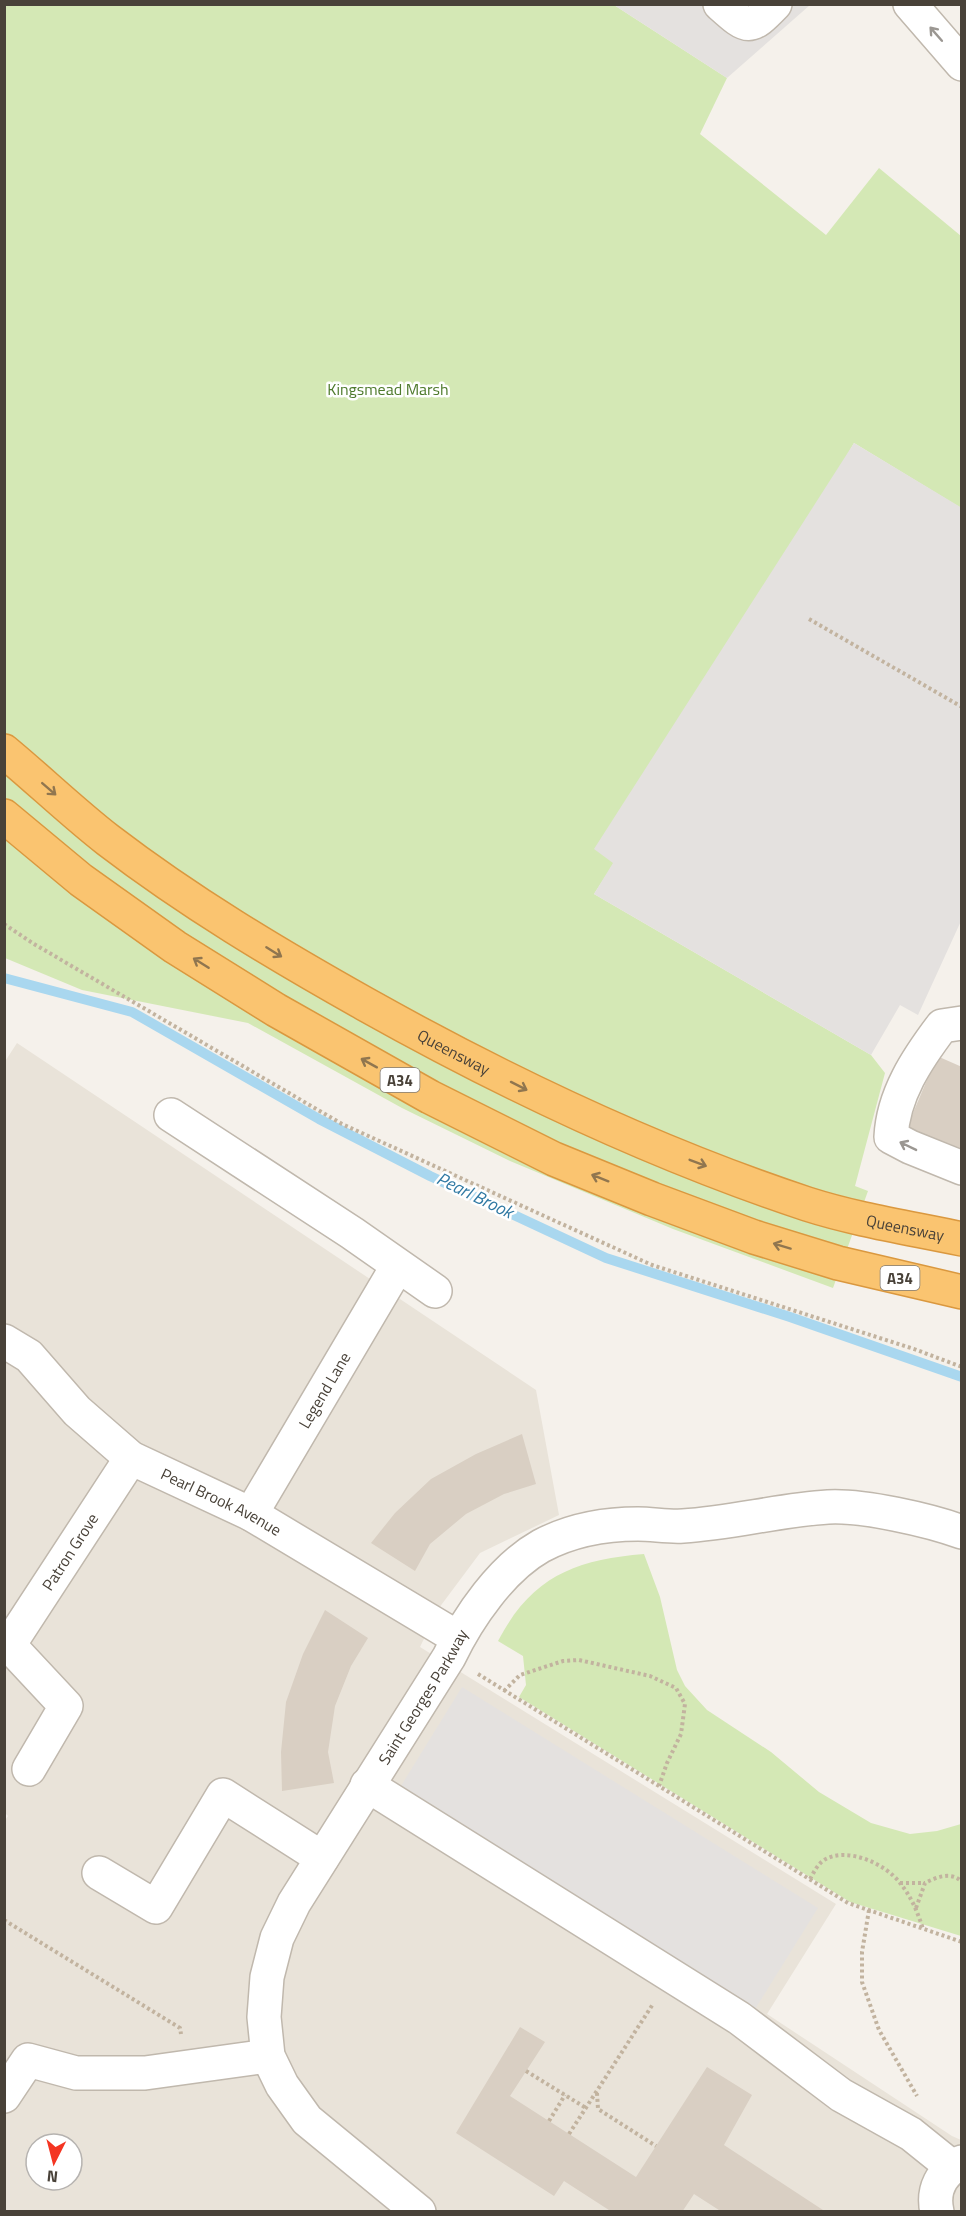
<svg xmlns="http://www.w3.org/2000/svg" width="966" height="2216" font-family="'Titillium Web',sans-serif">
<rect width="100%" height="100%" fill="#f5f1eb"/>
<path fill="#e9e3d9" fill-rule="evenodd" d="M 17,1043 L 536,1390 L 559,1515 L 480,1553 L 439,1608 L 420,1647 L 836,1904 L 767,2014 L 952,2136 L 961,2140 L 961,2211 L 5,2211 L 4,1822 L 8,1816 L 4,1812 L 4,1063 ZM 36,2144 L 72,2144 L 72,2180 L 36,2180 Z"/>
<g fill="#d4e8b5">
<path d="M 4,5 L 614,5 L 727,78 L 700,134 L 826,235 L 879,168 L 961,236 L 961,508 L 854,443 L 614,863 L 594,894 L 871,1055 L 885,1073 L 855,1186 L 868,1191 L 833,1288 L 673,1229 L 510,1161 L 402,1108 L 248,1023 L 82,990 L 5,958 Z"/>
<path d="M 644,1554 L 660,1597 L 677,1670 L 685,1686 L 707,1710 L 771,1752 L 819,1792 L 871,1823 L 910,1834 L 937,1831 L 961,1824 L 961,1936 L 850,1902 L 519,1697 L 526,1685 L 523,1656 L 498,1641 C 532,1576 575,1560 644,1554 Z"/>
</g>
<g fill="#e4e1df">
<path d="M 614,5 L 810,5 L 727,78 Z"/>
<path d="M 854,443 L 962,508 L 961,921 L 918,1015 L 900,1005 L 871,1055 L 594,894 L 613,863 L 594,849 Z"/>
<path d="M 462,1687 L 818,1908 L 739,2035 L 383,1815 Z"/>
</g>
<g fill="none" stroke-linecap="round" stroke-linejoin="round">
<path stroke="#a9d7ef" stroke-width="10" d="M 4,978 L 132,1012 L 319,1119 L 430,1176 L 606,1258 L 790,1317 L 962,1377"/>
</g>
<g fill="#d9cfc3">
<path d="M 937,1056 L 962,1067 L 962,1156 L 905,1132 Z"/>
<path d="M 522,1434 L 536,1484 L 504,1494 L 466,1514 L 430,1544 L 415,1571 L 371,1543 L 395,1513 L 431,1479 L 476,1454 Z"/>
<path d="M 325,1610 L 368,1638 L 351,1666 L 335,1706 L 328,1752 L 334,1783 L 282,1791 L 281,1752 L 286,1702 L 303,1654 Z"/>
<path d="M 520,2027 L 545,2042 L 510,2096 L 636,2177 L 707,2067 L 752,2095 L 724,2145 L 826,2212 L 722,2212 L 694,2194 L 682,2212 L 612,2212 L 564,2181 L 554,2196 L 456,2133 Z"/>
</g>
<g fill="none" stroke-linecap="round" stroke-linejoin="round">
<g stroke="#c0b8ad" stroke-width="36">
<g id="minor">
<path d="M 720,4 C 748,29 749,31 775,4"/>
<path d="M 910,4 L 962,64"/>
<path d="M 962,1023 L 942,1026 C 917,1059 893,1095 891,1137 L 910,1147 L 962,1168"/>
<path d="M 171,1115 L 352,1233 L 435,1291"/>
<path id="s1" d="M 4,1341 L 29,1356 L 77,1411 L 131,1458 L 251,1514 L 458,1638"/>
<path id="s2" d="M 251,1514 L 397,1267"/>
<path id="s3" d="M 29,1769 L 66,1706 L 9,1645 L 131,1458"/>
<path d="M 367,1785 L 739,2018 L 841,2095 L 911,2134 L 952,2167"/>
<path d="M 99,1873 L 156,1907 L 223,1795 L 322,1858"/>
<path d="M 4,2096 L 28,2060 L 76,2073 L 145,2073 L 268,2056"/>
<path id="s4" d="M 419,2212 L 307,2120 L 282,2085 L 268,2056 L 264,2017 L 267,1977 L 277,1938 L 294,1903 L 449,1657 C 468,1617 502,1568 541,1546 C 571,1530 604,1524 638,1524 C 653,1524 668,1527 683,1526 C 732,1523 779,1510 828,1507 C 863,1505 929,1520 962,1532"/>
<path d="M 937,2212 C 932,2190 941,2172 962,2162"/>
</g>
</g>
<g stroke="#da983f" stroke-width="36">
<g id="highway">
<path id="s5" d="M 4,751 C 39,780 72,812 108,840 C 189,902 276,954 365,1004 C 506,1083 653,1153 807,1204 C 857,1220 910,1228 962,1239"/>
<path d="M 4,816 L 81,880 L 175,947 L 276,1010 L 430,1097 L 554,1159 L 652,1199 L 754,1237 L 838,1263 L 962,1292"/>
</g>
</g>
<g stroke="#c2b39f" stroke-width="4" stroke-dasharray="3 3" stroke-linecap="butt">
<path d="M 809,619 L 962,707"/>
<path d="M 4,924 L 34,944 L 342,1124 L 652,1265 L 914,1349 L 962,1367"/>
<path d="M 478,1674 L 848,1903 L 962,1942"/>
<path d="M 504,1691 L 520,1675 L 563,1661 L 579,1660 L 650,1676 L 676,1688 L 685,1704 L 681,1734 L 667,1763 L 659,1786"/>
<path d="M 810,1879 C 814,1872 817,1865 824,1860 C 847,1846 886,1864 900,1883 C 911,1896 918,1913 923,1929"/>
<path d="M 900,1883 L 925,1883"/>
<path d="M 916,1908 L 925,1883 C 937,1877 951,1871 962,1882"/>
<path d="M 869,1910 L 862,1952 L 862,1982 L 879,2030 L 917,2096"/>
<path d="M 4,1920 L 180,2028 L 181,2034"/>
<path d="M 526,2071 L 586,2108"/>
<path d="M 597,2093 L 598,2109 L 656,2146"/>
<path d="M 549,2121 L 565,2095"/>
<path d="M 569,2134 L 653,2004"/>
</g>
<use href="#minor" stroke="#fff" stroke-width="33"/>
<use href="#highway" stroke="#fac470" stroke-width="33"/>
</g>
<defs><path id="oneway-shaft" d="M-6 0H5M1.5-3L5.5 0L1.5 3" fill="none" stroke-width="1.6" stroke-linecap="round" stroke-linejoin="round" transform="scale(1.5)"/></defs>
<g stroke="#9b9792">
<use href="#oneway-shaft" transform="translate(936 34) rotate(-131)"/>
<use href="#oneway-shaft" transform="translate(908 1146) rotate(-154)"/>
</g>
<g stroke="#90764f">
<use href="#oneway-shaft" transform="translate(49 789) rotate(41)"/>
<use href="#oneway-shaft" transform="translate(274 952) rotate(32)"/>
<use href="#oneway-shaft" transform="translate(201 963) rotate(-148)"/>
<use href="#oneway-shaft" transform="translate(369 1063) rotate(-151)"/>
<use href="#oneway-shaft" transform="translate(519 1086) rotate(27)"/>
<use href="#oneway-shaft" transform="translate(698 1163) rotate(21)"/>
<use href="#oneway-shaft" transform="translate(600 1178) rotate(-158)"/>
<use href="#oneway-shaft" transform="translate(782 1246) rotate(-163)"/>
</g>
<g text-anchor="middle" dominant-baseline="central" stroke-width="5" stroke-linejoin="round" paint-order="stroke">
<g fill="#fff" stroke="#807b74" stroke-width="1.5">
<rect x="380.5" y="1068" width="39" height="24" rx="4.5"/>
<rect x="880.5" y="1266" width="39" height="24" rx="4.5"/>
</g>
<g font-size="15" font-weight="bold" fill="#494239">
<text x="400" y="1080">A34</text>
<text x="900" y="1278">A34</text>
</g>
<g font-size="16" fill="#4e7a2c" stroke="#fff">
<text x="388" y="389">Kingsmead Marsh</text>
</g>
<g font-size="16" fill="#494239" stroke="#fff">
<text stroke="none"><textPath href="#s5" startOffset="543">Queensway</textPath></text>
<text stroke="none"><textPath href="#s5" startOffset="1029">Queensway</textPath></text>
<text stroke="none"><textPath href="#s2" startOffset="144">Legend Lane</textPath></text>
<text stroke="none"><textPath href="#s1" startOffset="274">Pearl Brook Avenue</textPath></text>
<text stroke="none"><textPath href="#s3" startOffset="268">Patron Grove</textPath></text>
<text stroke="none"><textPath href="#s4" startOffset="622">Saint Georges Parkway</textPath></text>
</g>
<g font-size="18" font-style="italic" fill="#3079a3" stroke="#fff">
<text transform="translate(475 1195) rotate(26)">Pearl Brook</text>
</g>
</g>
<rect width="966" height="2216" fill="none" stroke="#494239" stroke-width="12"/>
<g transform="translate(54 2162) rotate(186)"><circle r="28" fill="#ffffff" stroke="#b6b3b0" stroke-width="1.5"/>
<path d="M0-4.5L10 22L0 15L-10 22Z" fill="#f43522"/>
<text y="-9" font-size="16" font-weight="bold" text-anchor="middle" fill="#494239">N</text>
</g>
</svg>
